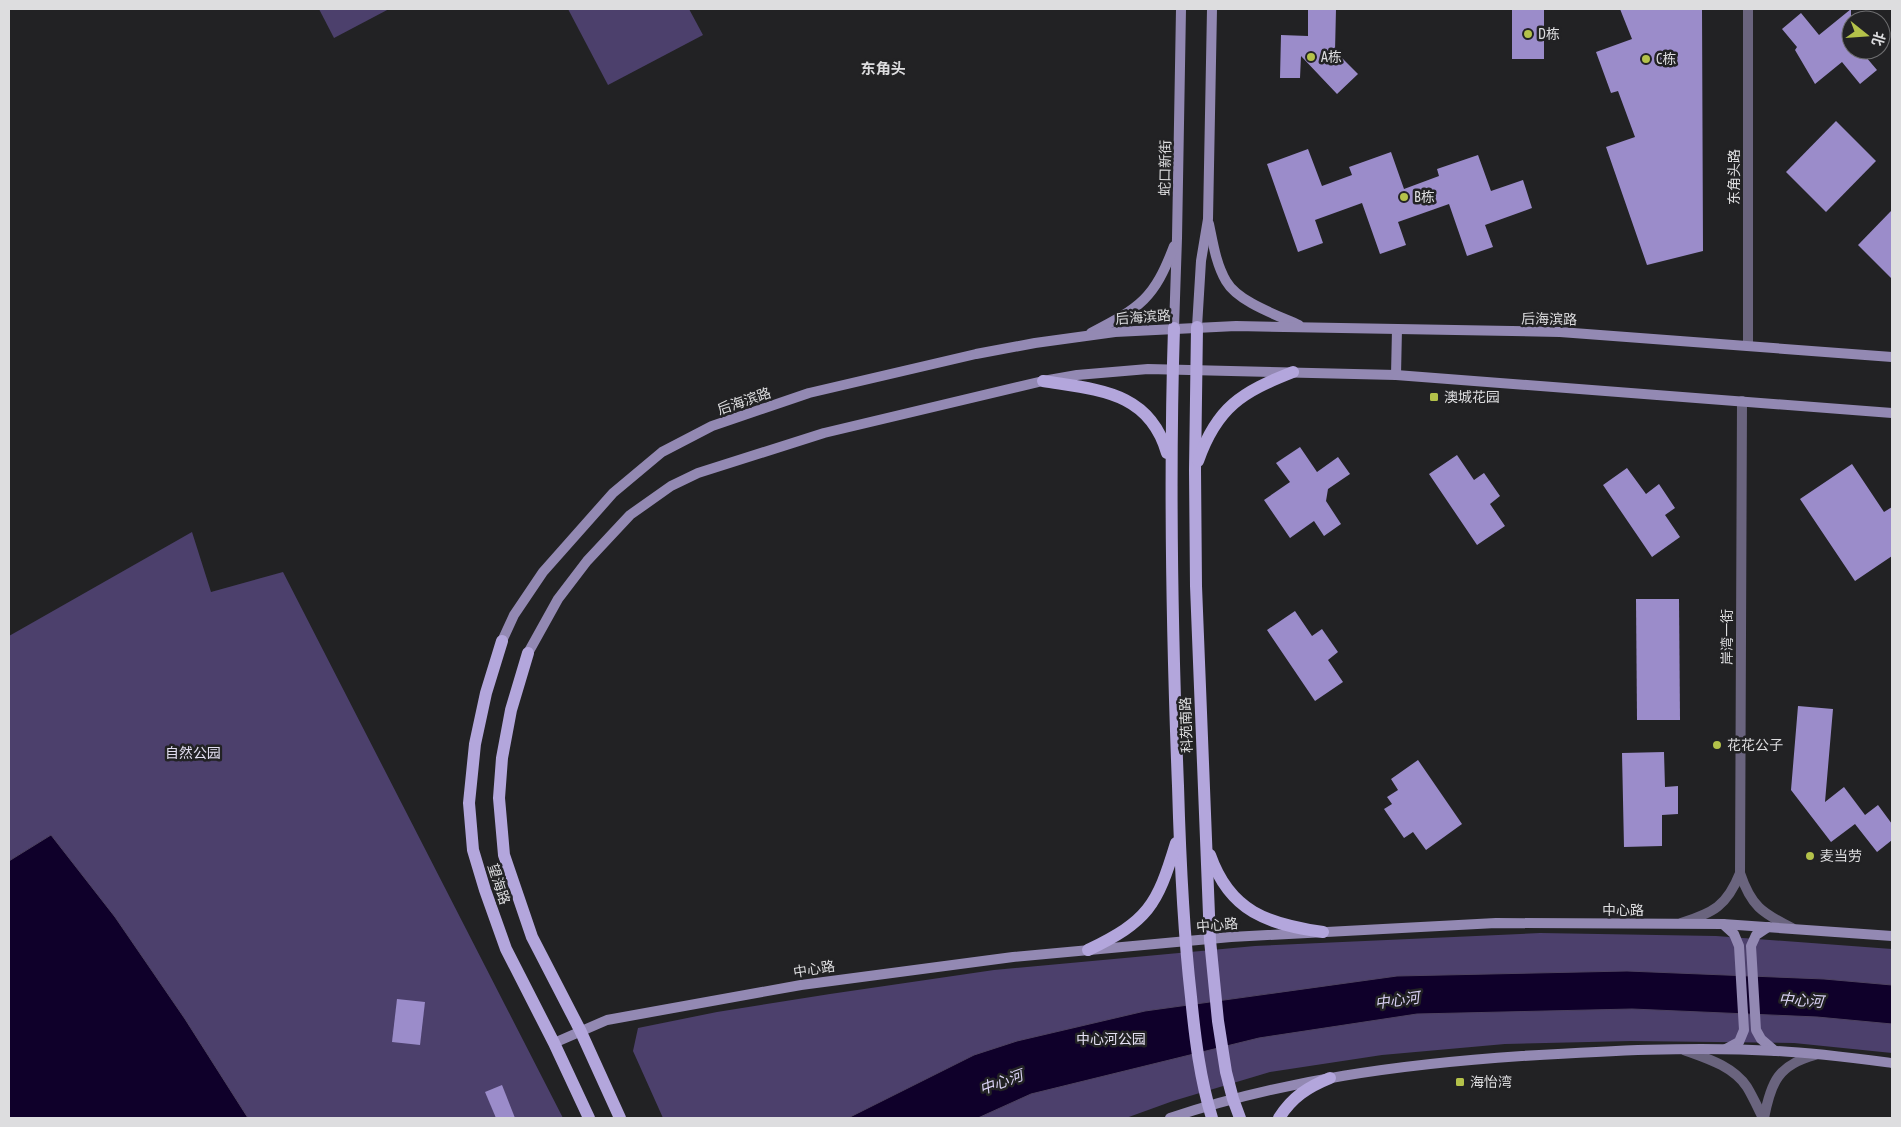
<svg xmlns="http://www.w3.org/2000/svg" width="1901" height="1127" font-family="'Asap Condensed','Noto Sans SC',sans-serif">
<rect width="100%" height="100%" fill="#222224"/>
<g fill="#4c406c">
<path d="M 319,9 L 389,9 L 334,38 Z"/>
<path d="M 568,9 L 689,9 L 703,35 L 608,85 Z"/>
<path d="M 192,532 L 211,592 L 283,572 L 563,1118 L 248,1118 L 51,835 L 9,861 L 9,636 Z"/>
<path d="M 1540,933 L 1716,936 L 1892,949 L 1892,1053 L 1794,1043 L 1631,1041 L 1505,1044 L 1382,1055 L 1270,1072 L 1173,1101 L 1126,1118 L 663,1118 L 633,1051 L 638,1028 L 717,1012 L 830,994 L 994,970 L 1255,946 Z"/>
</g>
<g fill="#0f002a" stroke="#4d4260">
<path d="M 51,835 L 115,917 L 185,1019 L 248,1118 L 9,1118 L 9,861 Z"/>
<path d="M 1627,971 L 1824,979 L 1892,985 L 1892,1024 L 1817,1017 L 1632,1009 L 1417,1014 L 1259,1038 L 1031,1094 L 978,1118 L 848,1118 L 974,1055 L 1017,1041 L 1145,1011 L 1397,976 Z"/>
</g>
<g fill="#9b8cca">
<path d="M 1308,9 L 1336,9 L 1335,51 L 1358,74 L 1337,94 L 1301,56 L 1300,78 L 1280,78 L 1281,35 L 1308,36 Z"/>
<rect x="1512" y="9" width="32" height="50"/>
<path d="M 1620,9 L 1702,9 L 1703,251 L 1647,265 L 1606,147 L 1635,137 L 1618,91 L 1611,93 L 1596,52 L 1632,39 Z"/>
<path d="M 1851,9 L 1851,50 L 1860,50 L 1877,70 L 1860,84 L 1842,62 L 1815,84 L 1795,50 L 1797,47 L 1782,29 L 1801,13 L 1819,35 Z"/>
<path d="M 1836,121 L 1876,161 L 1826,212 L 1786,172 Z"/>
<path d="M 1308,149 L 1322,186 L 1352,175 L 1349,167 L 1391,152 L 1404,189 L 1439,176 L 1437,169 L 1478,155 L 1491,191 L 1523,180 L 1532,208 L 1485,225 L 1493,247 L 1467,256 L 1449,204 L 1398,222 L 1406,245 L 1380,254 L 1362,203 L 1315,220 L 1323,243 L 1298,252 L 1267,164 Z"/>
<path d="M 1892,210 L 1892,279 L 1858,245 Z"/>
<path d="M 1300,447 L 1317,472 L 1338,457 L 1350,474 L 1328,489 L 1326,501 L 1341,524 L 1324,536 L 1314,521 L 1290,538 L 1264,500 L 1290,482 L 1276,463 Z"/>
<path d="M 1457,455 L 1474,480 L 1484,473 L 1500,496 L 1490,504 L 1505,526 L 1477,545 L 1429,474 Z"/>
<path d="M 1852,464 L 1884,512 L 1892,507 L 1892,556 L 1855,581 L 1800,499 Z"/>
<path d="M 1627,468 L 1646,494 L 1659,484 L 1675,508 L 1665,515 L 1680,537 L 1652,557 L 1603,485 Z"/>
<path d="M 1636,599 L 1679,599 L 1680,720 L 1637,720 Z"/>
<path d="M 1295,611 L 1312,636 L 1322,629 L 1338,652 L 1328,660 L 1343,682 L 1315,701 L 1267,630 Z"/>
<path d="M 1798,706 L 1833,709 L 1825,802 L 1844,787 L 1865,815 L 1878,805 L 1892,824 L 1892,840 L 1877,852 L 1855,824 L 1831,842 L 1791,790 Z"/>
<path d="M 1664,752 L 1665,787 L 1678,786 L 1678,814 L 1662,815 L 1662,846 L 1624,847 L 1622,753 Z"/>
<path d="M 1418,760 L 1462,824 L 1426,850 L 1413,832 L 1404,838 L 1384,809 L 1392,804 L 1387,797 L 1398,790 L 1391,779 Z"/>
<path d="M 397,999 L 425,1002 L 420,1045 L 392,1042 Z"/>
<path d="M 502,1085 L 515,1118 L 496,1118 L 485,1092 Z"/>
</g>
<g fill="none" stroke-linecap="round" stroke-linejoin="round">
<g stroke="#6a647e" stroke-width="10">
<path d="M 1742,401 L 1740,873 C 1751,906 1762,913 1792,928"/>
<path d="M 1681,923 C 1713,913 1727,906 1740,873"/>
</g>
<g stroke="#6a647e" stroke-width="10">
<path d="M 1748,346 L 1748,9"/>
<path d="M 1684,1050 C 1706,1058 1733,1066 1747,1087 C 1753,1097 1758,1108 1763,1118"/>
<path d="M 1764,1118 C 1771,1082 1778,1065 1815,1055"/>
</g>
<g stroke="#9389b3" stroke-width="10">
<path d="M 1209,224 C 1213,243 1216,264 1226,281 C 1238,302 1277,315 1299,325"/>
<path d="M 1197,327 L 1201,261 L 1208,219 L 1212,9"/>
<path d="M 1174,328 L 1177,238 L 1181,9"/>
<path d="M 1091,333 C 1141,307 1154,299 1174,246"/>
<path d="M 1396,375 L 1397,329"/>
<path d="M 502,641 L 514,615 L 543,572 L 613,493 L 662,452 L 712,426 L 809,393 L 976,354 L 1035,343 L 1115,332 L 1236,326 L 1560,332 L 1892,357"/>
<path d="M 528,653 L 558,599 L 587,561 L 630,515 L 671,486 L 698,473 L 824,433 L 1043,381 L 1077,375 L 1148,369 L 1396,375 L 1892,413"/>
<path d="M 1723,924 L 1734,934 L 1739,946 L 1744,1030 L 1739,1042 L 1726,1049"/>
<path d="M 1768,927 L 1756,935 L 1751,946 L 1756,1030 L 1761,1039 L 1775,1051"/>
<path d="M 554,1043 L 607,1020 L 801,985 L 1013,957 L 1231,937 L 1496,923 L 1723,924 L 1892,936"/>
<path d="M 1170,1118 C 1283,1080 1403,1064 1522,1056 C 1606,1051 1692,1046 1776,1051 C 1815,1053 1853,1058 1892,1063"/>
</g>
<g stroke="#b3a6dc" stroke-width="12">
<path d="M 1197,327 L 1195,470 L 1196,586 L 1210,940 L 1218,1021 L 1226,1072 L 1233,1099 L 1240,1118"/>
<path d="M 1174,328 C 1169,481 1172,633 1178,786 C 1180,857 1183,927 1191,997 C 1195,1038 1200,1079 1212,1118"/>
<path d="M 1043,381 C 1098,390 1149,391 1167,453"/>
<path d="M 1198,461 C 1217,407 1242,392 1293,372"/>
<path d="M 502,641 L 486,693 L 475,744 L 469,803 L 473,850 L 485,890 L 506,949 L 554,1043 L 589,1118"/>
<path d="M 528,653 L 511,710 L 502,758 L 499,798 L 504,855 L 532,937 L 580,1030 L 620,1118"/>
<path d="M 1210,855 C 1230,912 1268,924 1323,932"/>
<path d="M 1088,950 C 1148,921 1157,906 1176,843"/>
<path d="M 1279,1118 C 1292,1097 1308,1087 1330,1078"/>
</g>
</g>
<g fill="#b4c24a" stroke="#222224" stroke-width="2">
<circle cx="1528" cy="34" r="5"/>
<circle cx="1311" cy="57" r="5"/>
<circle cx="1646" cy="59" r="5"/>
<circle cx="1404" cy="197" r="5"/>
<rect x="1429" y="392" width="10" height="10" rx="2.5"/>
<circle cx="1717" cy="745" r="5"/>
<circle cx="1810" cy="856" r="5"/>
<rect x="1455" y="1077" width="10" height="10" rx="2.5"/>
</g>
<g text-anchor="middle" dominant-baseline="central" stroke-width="5" stroke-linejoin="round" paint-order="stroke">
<g font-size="14" fill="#dddddf" stroke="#222224" text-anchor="start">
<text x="1538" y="34">D栋</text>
<text x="1321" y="57">A栋</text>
<text x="1656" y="59">C栋</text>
<text x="1414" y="197">B栋</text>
<text x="1444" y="397">澳城花园</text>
<text x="1727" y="745">花花公子</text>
<text x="1820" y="856">麦当劳</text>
<text x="1470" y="1082">海怡湾</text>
</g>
<g font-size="14" fill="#dddddf" stroke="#222224">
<text transform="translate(1165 168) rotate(-89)">蛇口新街</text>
<text transform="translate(1734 177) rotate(-90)">东角头路</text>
<text transform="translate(1143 317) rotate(-4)">后海滨路</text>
<text transform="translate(1549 319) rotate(1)">后海滨路</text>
<text transform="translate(744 401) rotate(-19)">后海滨路</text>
<text transform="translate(1727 637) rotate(-90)">岸湾一街</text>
<text transform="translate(1186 725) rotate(-92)">科苑南路</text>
<text transform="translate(499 884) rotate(72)">望海路</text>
<text x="1623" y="910">中心路</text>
<text transform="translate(1217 925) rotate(-5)">中心路</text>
<text transform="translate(814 969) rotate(-9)">中心路</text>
</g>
<g font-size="14" fill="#e3dff1" stroke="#222224">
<text x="193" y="753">自然公园</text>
<text x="1111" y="1039">中心河公园</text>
</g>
<g font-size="15" font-weight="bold" fill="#dddddf" stroke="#222224">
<text x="883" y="68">东角头</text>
</g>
<g font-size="15" font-style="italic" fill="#dbd3f6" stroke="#222224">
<text transform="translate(1397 1000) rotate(-8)">中心河</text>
<text transform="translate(1801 1000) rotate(4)">中心河</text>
<text transform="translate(1001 1082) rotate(-20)">中心河</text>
</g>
</g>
<rect width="1901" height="1127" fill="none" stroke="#dddddf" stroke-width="20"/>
<g transform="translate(1866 35) rotate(107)"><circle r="24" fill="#222224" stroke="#6d6d6f"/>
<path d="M0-4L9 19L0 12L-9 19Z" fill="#b4c24a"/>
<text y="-8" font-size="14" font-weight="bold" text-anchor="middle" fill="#dddddf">北</text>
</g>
</svg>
